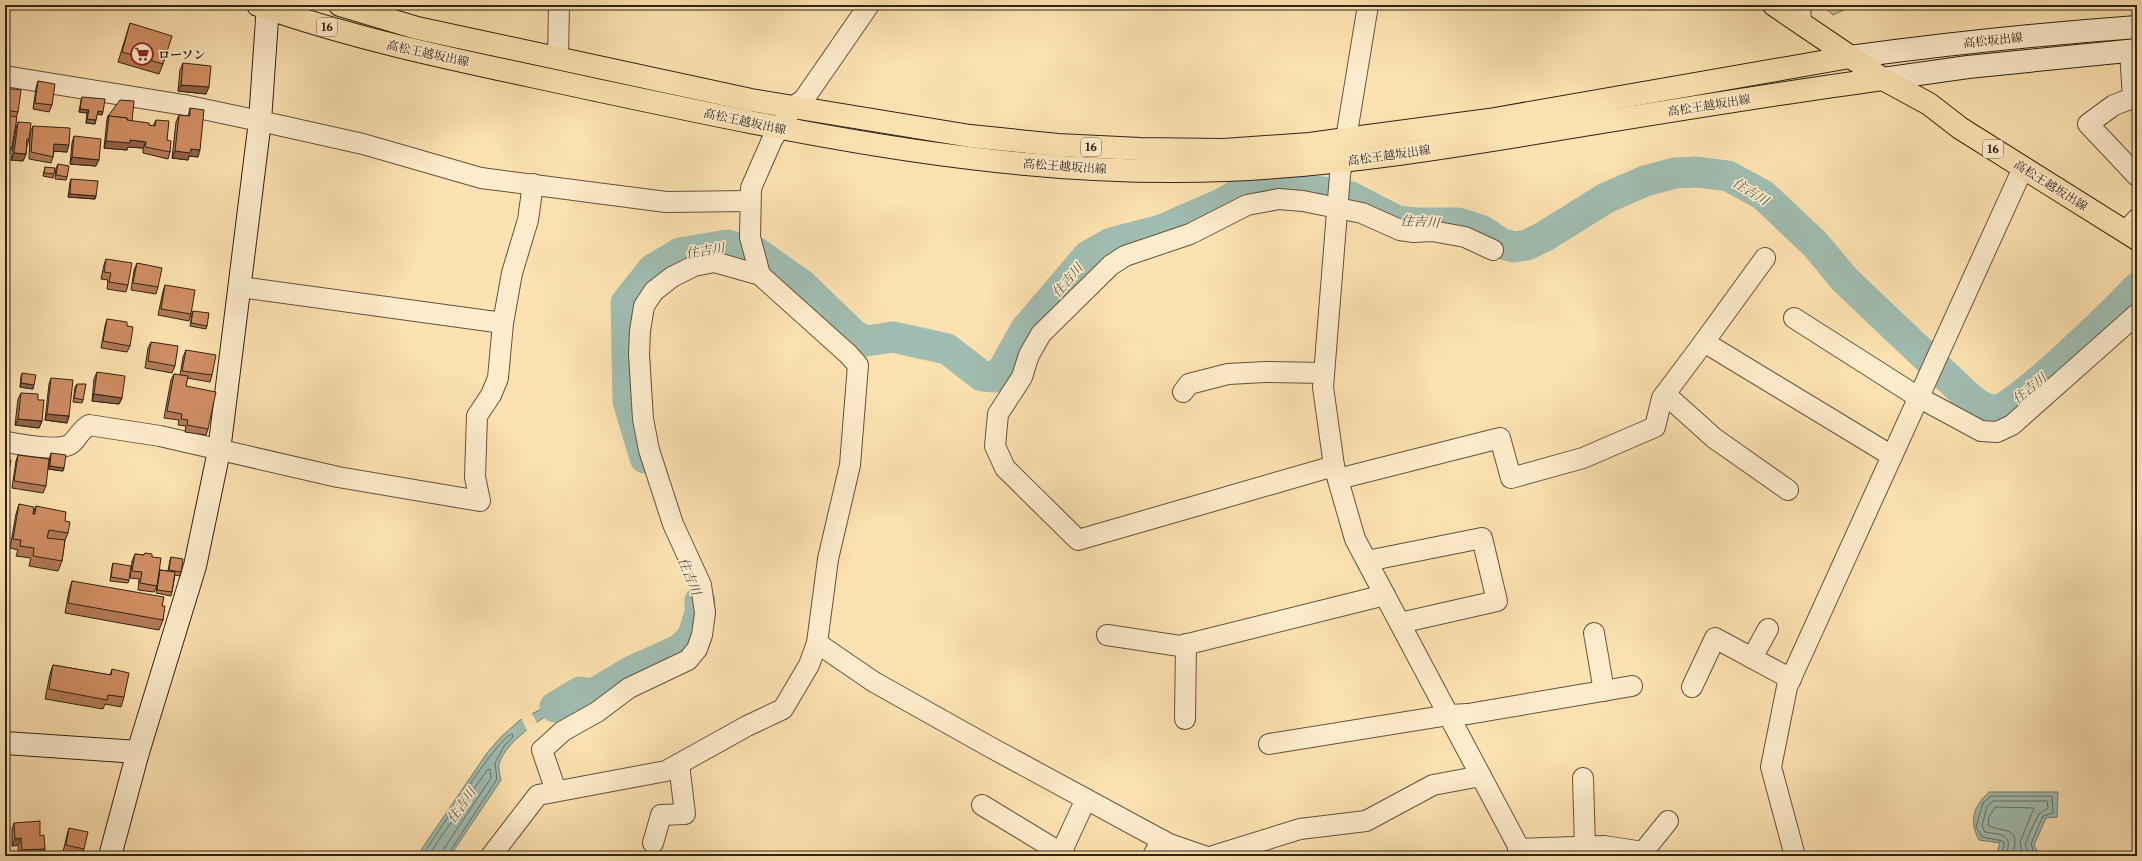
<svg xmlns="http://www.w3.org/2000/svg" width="2142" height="861" font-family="'Libre Caslon Text','Noto Serif JP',serif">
<rect width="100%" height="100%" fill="#fce2b0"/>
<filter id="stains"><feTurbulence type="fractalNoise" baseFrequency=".005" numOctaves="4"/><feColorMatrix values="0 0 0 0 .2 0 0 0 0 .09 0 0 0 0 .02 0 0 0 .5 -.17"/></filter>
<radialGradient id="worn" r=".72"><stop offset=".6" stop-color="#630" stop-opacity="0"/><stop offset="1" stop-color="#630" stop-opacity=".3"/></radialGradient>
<path fill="#c5c287" stroke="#7a724e" d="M 1822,5 L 1854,5 L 1833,15 Z"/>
<g fill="#a0bdb1" stroke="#737f73">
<path d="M 588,685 L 599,705 L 577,714 L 567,710 L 578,697 C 556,709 505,739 499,764 C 498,768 500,775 501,780 L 450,856 L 417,856 L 487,753 L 502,736 L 520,720 Z"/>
<path d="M 1989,792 L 2058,792 L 2057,817 L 2046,818 L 2034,845 L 2040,856 L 1996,856 L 2000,843 L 1979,840 C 1969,821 1973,807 1989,792 Z"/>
</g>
<path fill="#fce2b0" d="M 531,712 L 538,725 L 528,732 L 521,718 Z"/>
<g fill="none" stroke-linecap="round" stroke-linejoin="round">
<g stroke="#687063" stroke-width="1">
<path d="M 581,708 L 577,710 L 575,708 L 580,702 L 580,694 L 587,691 L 592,702"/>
<path d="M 422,856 C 436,836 496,739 512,734 L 513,737 L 504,746 L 495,763 L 497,779 L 447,856"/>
<path d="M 428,856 L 487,770 L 490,769 L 491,778 L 443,850 L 442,856"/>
<path d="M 2001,856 L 2004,845 L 2003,841 L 1982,837 L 1976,827 L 1983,803 L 1991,796 L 2052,796 L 2053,813 L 2043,816 L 2031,844 L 2035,856"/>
<path d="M 2006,856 C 2013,834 2004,835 1985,832 L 1982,826 L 1987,806 L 1993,801 L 2047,801 L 2048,808 L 2039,814 L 2030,832 L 2025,845 L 2030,856"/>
<path d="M 2012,856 C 2023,824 2002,834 1988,825 L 1989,817 L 1995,807 L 2034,808 L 2020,842 L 2023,856"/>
</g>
<g stroke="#a0bdb1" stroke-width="31">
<path d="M 645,458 L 628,401 L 626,303 L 653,269 L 680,253 L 727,245 L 757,253 L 802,285 L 855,336 L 867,341 L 893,337 L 947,349 L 982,376 L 995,377 L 1003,370 L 1025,330 L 1088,256 L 1111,243 L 1161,230 L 1221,204 L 1243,191 L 1278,188 L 1323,192 L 1351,197 L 1397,221 L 1416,223 L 1458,223 L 1483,231 L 1500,243 L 1514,247 L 1527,245 L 1545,236 L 1606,198 L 1645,181 L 1675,173 L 1697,172 L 1728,176 L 1763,195 L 1815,244 L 1845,280 L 1965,394 C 1974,402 1984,411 1997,410 C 2019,406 2117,309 2137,288"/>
<path d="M 555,707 L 580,692 L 593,694 L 630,672 L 679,650 L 692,638 L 700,614 L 700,601"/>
</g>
<g stroke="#63533c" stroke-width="22">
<g id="street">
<path d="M 1368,5 L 1340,175 L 1323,387 L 1334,466 L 1355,539 L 1517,844 L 1520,856"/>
<path d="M 1800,5 L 1801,24"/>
<path d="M 2130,51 L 2133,98 L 2114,105 L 2088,124 L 2137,176"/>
<path d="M 558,57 L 559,5"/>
<path d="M 5,76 L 184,105 L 260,121 L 363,144 L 481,178 L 666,202 L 750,201"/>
<path d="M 2126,231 L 2137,219"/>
<path d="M 760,275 L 750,237 L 751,188 L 772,140 L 793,107 L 804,99 L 869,5"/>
<path d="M 240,287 L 503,323"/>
<path d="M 1794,318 L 1918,397 L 1981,431 L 1997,432 L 2012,425 L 2137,314"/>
<path d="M 1704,342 L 1765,258"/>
<path d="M 1183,392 L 1189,384 L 1228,374 L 1265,372 L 1324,373"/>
<path d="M 1665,394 L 1714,438 L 1788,490"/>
<path d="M 5,442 C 21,444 60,453 72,443 C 78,437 81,430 89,425 L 160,436 L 338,477 L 480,501 L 475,477 L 477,416 L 491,395 L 498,378 L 503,323 L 512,273 L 528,220 L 533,184"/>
<path d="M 1334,466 L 1078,540 L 1005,468 L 995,446 L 998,414 L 1022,377 L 1029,355 L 1041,334 L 1111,265 L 1125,256 L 1190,234 L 1247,205 L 1279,199 L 1303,201 L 1362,213 L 1400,230 L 1414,232 L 1432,231 L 1465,237 L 1493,250"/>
<path d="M 1338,479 L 1500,438 L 1511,478 L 1583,458 L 1655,427 L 1662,398 L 1704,342 L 1892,456"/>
<path d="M 1367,561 L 1482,538 L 1497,601 L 1400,623"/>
<path d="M 1594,633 L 1604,691"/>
<path d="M 1107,635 L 1180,646 L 1385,595"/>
<path d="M 817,643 L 874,682 L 990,747 L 1169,844 L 1204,856"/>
<path d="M 1752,658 L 1768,629"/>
<path d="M 1692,687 L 1715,638 L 1791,679"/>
<path d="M 1185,719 L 1186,644"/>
<path d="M 1269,744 L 1449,715 L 1468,714 L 1632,686"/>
<path d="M 1583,778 L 1585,846"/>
<path d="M 982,805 L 1066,856"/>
<path d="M 653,843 L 661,815 L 685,814 L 679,764"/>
<path d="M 1518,849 L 1604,846 L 1643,852 L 1668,821"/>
<path d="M 1061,853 L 1086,799"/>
<path d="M 491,856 L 538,795 L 666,771 L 747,726 L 783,709 L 809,665 L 817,643 L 828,559 L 850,465 L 858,365 L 848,354 L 760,275 L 714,262 L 694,266 L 672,277 L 654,291 L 644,306 L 640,331 L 639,354 L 643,419 L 649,450 L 673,524 L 701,585 L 705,613 L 702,635 L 697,649 L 688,660 L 629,688 L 597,712 L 563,731 L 542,750 L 556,791"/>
<path d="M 1153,856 L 1162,840"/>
<path d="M 1213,856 L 1300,829 L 1366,821 L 1433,785 L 1481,776"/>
<path d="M 1795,856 L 1771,767 L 1787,687 L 2023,168"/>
</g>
</g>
<g stroke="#302315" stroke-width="24">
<g id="secondary">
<path d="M 1850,57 C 1945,44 2041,34 2137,27"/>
<path d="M 1883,79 L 1968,67 L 2137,50"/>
<path d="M 5,743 L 138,752"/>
<path d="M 110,856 L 138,752 L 195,566 L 219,451 L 260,121 L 268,5"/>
</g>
</g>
<g stroke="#302315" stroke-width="24">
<g id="primary">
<path d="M 258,5 C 368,44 482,65 596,90 C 803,134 1013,179 1227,170 C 1343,165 1458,146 1572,127 C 1676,110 1779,93 1883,79"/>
<path d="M 340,5 L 417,28 L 751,100 L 970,136 L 1058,145 L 1140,149 L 1224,150 L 1310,144 L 1346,139 L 1489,120 L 1850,57"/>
<path d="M 1774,5 L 1883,79 L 1929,104 L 1960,128 L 2137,239"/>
</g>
</g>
<use href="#street" stroke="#fdeccc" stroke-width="20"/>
<use href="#secondary" stroke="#fdeccc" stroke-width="22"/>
<use href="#primary" stroke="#fce2b0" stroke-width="22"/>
</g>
<g fill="#b47a56" stroke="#302315">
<path d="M 130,23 L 163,64 L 159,74 L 118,62 Z"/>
<path d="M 183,63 L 206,94 L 178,91 L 180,70 Z"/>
<path d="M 38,81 L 52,105 L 49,112 L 33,109 L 36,88 Z"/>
<path d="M 5,88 L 18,112 L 16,117 L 12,148 L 8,158 L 5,157 Z"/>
<path d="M 82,97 L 102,115 L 97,114 L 95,124 L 86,123 L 87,113 L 79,112 L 81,100 Z"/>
<path d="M 190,108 L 198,157 L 189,156 L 188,160 L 172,158 L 176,122 L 179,115 L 188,116 Z"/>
<path d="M 108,116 L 149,125 L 153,126 L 156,120 L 167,140 L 170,152 L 168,159 L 143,153 L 143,148 L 128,147 L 127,150 L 104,148 L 107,119 Z"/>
<path d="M 18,122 L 29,139 L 27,146 L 26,154 L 23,161 L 11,160 L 16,128 Z"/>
<path d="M 33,126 L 67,152 L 54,151 L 53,157 L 51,163 L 29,159 L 30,133 Z"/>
<path d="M 74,136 L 96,166 L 70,164 L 72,143 Z"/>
<path d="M 58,164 L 67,177 L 66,180 L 55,179 L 56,168 Z"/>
<path d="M 45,167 L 54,174 L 53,178 L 43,176 Z"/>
<path d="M 71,179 L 96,196 L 95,199 L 68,197 L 70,182 Z"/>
<path d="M 106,259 L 128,285 L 126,292 L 107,289 L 108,280 L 101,279 L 104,265 Z"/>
<path d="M 137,263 L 158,287 L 156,294 L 131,290 L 134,270 Z"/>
<path d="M 165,285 L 191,314 L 189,321 L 158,315 L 163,291 Z"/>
<path d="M 193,311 L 207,326 L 206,329 L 190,326 L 192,314 Z"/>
<path d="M 107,319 L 127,326 L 130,346 L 127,352 L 101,348 L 105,326 Z"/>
<path d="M 151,342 L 175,366 L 172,373 L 145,368 L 148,348 Z"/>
<path d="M 186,350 L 212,375 L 210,382 L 187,378 L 186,386 L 208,429 L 206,435 L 185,432 L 186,426 L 178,425 L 179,420 L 164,418 L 171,380 L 174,374 L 180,375 L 183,357 Z"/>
<path d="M 97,372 L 122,398 L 119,404 L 92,401 L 94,379 Z"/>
<path d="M 22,373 L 33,389 L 20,387 L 21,376 Z"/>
<path d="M 51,378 L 69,416 L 67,423 L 45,420 L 49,384 Z"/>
<path d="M 77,384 L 83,400 L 82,403 L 73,402 L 75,387 Z"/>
<path d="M 21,393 L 38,400 L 42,421 L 39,428 L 15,425 L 18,399 Z"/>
<path d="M 51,453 L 63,471 L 48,469 L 50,456 Z"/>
<path d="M 18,455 L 46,486 L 43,493 L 12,488 L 16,461 Z"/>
<path d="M 19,504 L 33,514 L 36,506 L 65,521 L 68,533 L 65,540 L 62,561 L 58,571 L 29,566 L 31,558 L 16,556 L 18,550 L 10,548 L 16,514 Z"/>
<path d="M 145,553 L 152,557 L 157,586 L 154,592 L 138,590 L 139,579 L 130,578 L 132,561 L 135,554 L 144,555 Z"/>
<path d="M 171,557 L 181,572 L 180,576 L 175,575 L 172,592 L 171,596 L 156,593 L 159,573 L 160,570 L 168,571 L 170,560 Z"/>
<path d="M 113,563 L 129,580 L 128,583 L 110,581 L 112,567 Z"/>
<path d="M 72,581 L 162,606 L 163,620 L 159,630 L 65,613 L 69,591 Z"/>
<path d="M 53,665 L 110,675 L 112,669 L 124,697 L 121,707 L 105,704 L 103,709 L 45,699 L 50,674 Z"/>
<path d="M 14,823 L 40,836 L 45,849 L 42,855 L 19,856 L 18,845 L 12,846 L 12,829 Z"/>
<path d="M 69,828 L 84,849 L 82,856 L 74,854 L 74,856 L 59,856 L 60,851 L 63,852 L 67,835 Z"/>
</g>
<g fill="#926346" stroke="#302315">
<path d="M 181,85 L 209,87 L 206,94 L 178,91 Z"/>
<path d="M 80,109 L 89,110 L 87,113 L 79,112 Z"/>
<path d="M 98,111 L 103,112 L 102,115 L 96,114 Z"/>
<path d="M 87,119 L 96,120 L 95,124 L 86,123 Z"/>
<path d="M 130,140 L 146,142 L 143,148 L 128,147 L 127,150 L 104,148 L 106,141 Z"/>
<path d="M 54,144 L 69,145 L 67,152 L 52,151 Z"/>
<path d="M 191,149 L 200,150 L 198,157 L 189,156 L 188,160 L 172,158 L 175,151 Z"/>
<path d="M 14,153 L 26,154 L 23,161 L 11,160 Z"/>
<path d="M 72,157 L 99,160 L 96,166 L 70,164 Z"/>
<path d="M 70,194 L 96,196 L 95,199 L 68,197 Z"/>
<path d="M 21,383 L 34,385 L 33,389 L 20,387 Z"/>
<path d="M 94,394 L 122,398 L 119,404 L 92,401 Z"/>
<path d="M 47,414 L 69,416 L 67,423 L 45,420 Z"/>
<path d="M 18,419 L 42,421 L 39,428 L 15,425 Z"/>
<path d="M 50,466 L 64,468 L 63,471 L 48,469 Z"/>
<path d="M 21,838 L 18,845 L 12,846 L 15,839 Z"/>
<path d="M 45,849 L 42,855 L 19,856 L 22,850 Z"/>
</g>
<g fill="#d18e64" stroke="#302315">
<path d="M 130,23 L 172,36 L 163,64 L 122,52 Z"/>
<path d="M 5,34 L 6,34 L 5,42 Z"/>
<path d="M 183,63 L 211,66 L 209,87 L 181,85 Z"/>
<path d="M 38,81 L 55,84 L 52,105 L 35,103 Z"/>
<path d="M 5,88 L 21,90 L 18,112 L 5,110 Z"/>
<path d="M 82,97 L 105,99 L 103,112 L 98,111 L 96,120 L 87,119 L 89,110 L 80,109 Z"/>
<path d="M 120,100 L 134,101 L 132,121 L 127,120 L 127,118 L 109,116 L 108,119 L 108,116 Z"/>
<path d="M 190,108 L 204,110 L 200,150 L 191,149 L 190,153 L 175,151 L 179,115 L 190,116 Z"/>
<path d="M 5,115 L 17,117 L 12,148 L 5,147 Z"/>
<path d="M 109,116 L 127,118 L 127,120 L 149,123 L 149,125 L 155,126 L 156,120 L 169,121 L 167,140 L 171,141 L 170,152 L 145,147 L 146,142 L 130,140 L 130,143 L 106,141 Z"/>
<path d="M 18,122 L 31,123 L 29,139 L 27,139 L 26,154 L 14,153 Z"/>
<path d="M 33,126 L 70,128 L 69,145 L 54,144 L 53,157 L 31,152 Z"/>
<path d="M 74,136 L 101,139 L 99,160 L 72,157 Z"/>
<path d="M 58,164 L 69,166 L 67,177 L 56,175 Z"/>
<path d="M 45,167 L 55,168 L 54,174 L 44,173 Z"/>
<path d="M 71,179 L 98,181 L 96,196 L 70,194 Z"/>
<path d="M 106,259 L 132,263 L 128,285 L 109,282 L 111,273 L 104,272 Z"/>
<path d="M 137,263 L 162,268 L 158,287 L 133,283 Z"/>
<path d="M 165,285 L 195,290 L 191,314 L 161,309 Z"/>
<path d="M 193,311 L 209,313 L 207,326 L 191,323 Z"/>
<path d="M 107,319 L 127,322 L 127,326 L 133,327 L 130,346 L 103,341 Z"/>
<path d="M 151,342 L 178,346 L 175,366 L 148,361 Z"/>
<path d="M 186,350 L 216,355 L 212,375 L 182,371 Z"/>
<path d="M 97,372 L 125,376 L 122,398 L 94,394 Z"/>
<path d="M 22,373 L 36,375 L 34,385 L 21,383 Z"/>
<path d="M 174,374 L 188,376 L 186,386 L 216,392 L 208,429 L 187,425 L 188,420 L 181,419 L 182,414 L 167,411 Z"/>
<path d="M 51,378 L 73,380 L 69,416 L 47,414 Z"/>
<path d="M 77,384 L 86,384 L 83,400 L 74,398 Z"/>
<path d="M 21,393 L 38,394 L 38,400 L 44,400 L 42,421 L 18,419 Z"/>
<path d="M 51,453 L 66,455 L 64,468 L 50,466 Z"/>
<path d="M 18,455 L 49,459 L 46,486 L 14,481 Z"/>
<path d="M 5,459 L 11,460 L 6,487 L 5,487 Z"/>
<path d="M 19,504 L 34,507 L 33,514 L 35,514 L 36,506 L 66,512 L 65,521 L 70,522 L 68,533 L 49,530 L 47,538 L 65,540 L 62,561 L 33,556 L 34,548 L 20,546 L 21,540 L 13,539 Z"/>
<path d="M 145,553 L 152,554 L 152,557 L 161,558 L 157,586 L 140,583 L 142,572 L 132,571 L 135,554 L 144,555 Z"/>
<path d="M 171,557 L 183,559 L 181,572 L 169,570 Z"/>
<path d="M 113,563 L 131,566 L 129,580 L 111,577 Z"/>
<path d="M 160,570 L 175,572 L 172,592 L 157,590 Z"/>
<path d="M 72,581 L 164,597 L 162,606 L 165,606 L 163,620 L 68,603 Z"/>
<path d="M 53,665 L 111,675 L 112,669 L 129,673 L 124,697 L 108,695 L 107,700 L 49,689 Z"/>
<path d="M 40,821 L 40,836 L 44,835 L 45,849 L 22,850 L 21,838 L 15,839 L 14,823 Z"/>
<path d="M 69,828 L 88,832 L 84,849 L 66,845 Z"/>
<path d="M 60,851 L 74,854 L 74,856 L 59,856 Z"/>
</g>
<defs>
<g id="supermarket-ring" transform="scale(1.15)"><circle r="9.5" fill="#fdeccc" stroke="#8f2418" stroke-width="1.5"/><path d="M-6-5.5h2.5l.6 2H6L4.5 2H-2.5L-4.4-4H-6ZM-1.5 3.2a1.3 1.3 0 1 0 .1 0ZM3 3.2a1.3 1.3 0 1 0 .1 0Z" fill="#8f2418"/></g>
</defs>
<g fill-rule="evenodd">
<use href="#supermarket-ring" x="142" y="54"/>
</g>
<g text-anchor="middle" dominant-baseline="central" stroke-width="3.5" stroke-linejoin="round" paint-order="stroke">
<g fill="#fdeccc" stroke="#6e5f4c" stroke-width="1">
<rect x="317" y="18" width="20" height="18" rx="3"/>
<rect x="1081" y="138" width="20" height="18" rx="3"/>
<rect x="1983" y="140" width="20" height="18" rx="3"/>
</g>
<g font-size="11" font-weight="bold" fill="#302315">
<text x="327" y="27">16</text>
<text x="1091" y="147">16</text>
<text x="1993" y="149">16</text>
</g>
<g font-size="12" fill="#302315" stroke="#fdeccc">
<text transform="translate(1993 40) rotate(-6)">高松坂出線</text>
<text transform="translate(428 53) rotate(12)">高松王越坂出線</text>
<text transform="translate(1709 105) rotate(-9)">高松王越坂出線</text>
<text transform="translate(745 121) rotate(12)">高松王越坂出線</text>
<text transform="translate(1389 155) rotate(-8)">高松王越坂出線</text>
<text transform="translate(1065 166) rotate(4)">高松王越坂出線</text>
<text transform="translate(2051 185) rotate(32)">高松王越坂出線</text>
</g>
<g font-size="12" font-weight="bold" fill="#302315" stroke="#fdeccc" text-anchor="start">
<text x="158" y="54">ローソン</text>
</g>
<g font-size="13" font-style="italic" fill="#525144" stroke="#fdeccc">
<text transform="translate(1751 191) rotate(32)">住吉川</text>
<text transform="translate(1420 221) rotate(4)">住吉川</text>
<text transform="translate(705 250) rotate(-9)">住吉川</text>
<text transform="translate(1067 280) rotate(-50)">住吉川</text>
<text transform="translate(2029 388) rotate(-40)">住吉川</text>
<text transform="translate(690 576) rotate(68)">住吉川</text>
<text transform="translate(461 805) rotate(-54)">住吉川</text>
</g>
</g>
<rect width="2142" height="861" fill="none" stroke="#fce2b0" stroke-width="20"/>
<rect x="6" y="6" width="2130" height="849" fill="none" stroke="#302315" stroke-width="2"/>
<rect x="10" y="10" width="2122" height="841" fill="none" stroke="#302315"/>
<rect width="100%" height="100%" filter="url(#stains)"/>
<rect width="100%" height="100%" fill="url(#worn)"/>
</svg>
